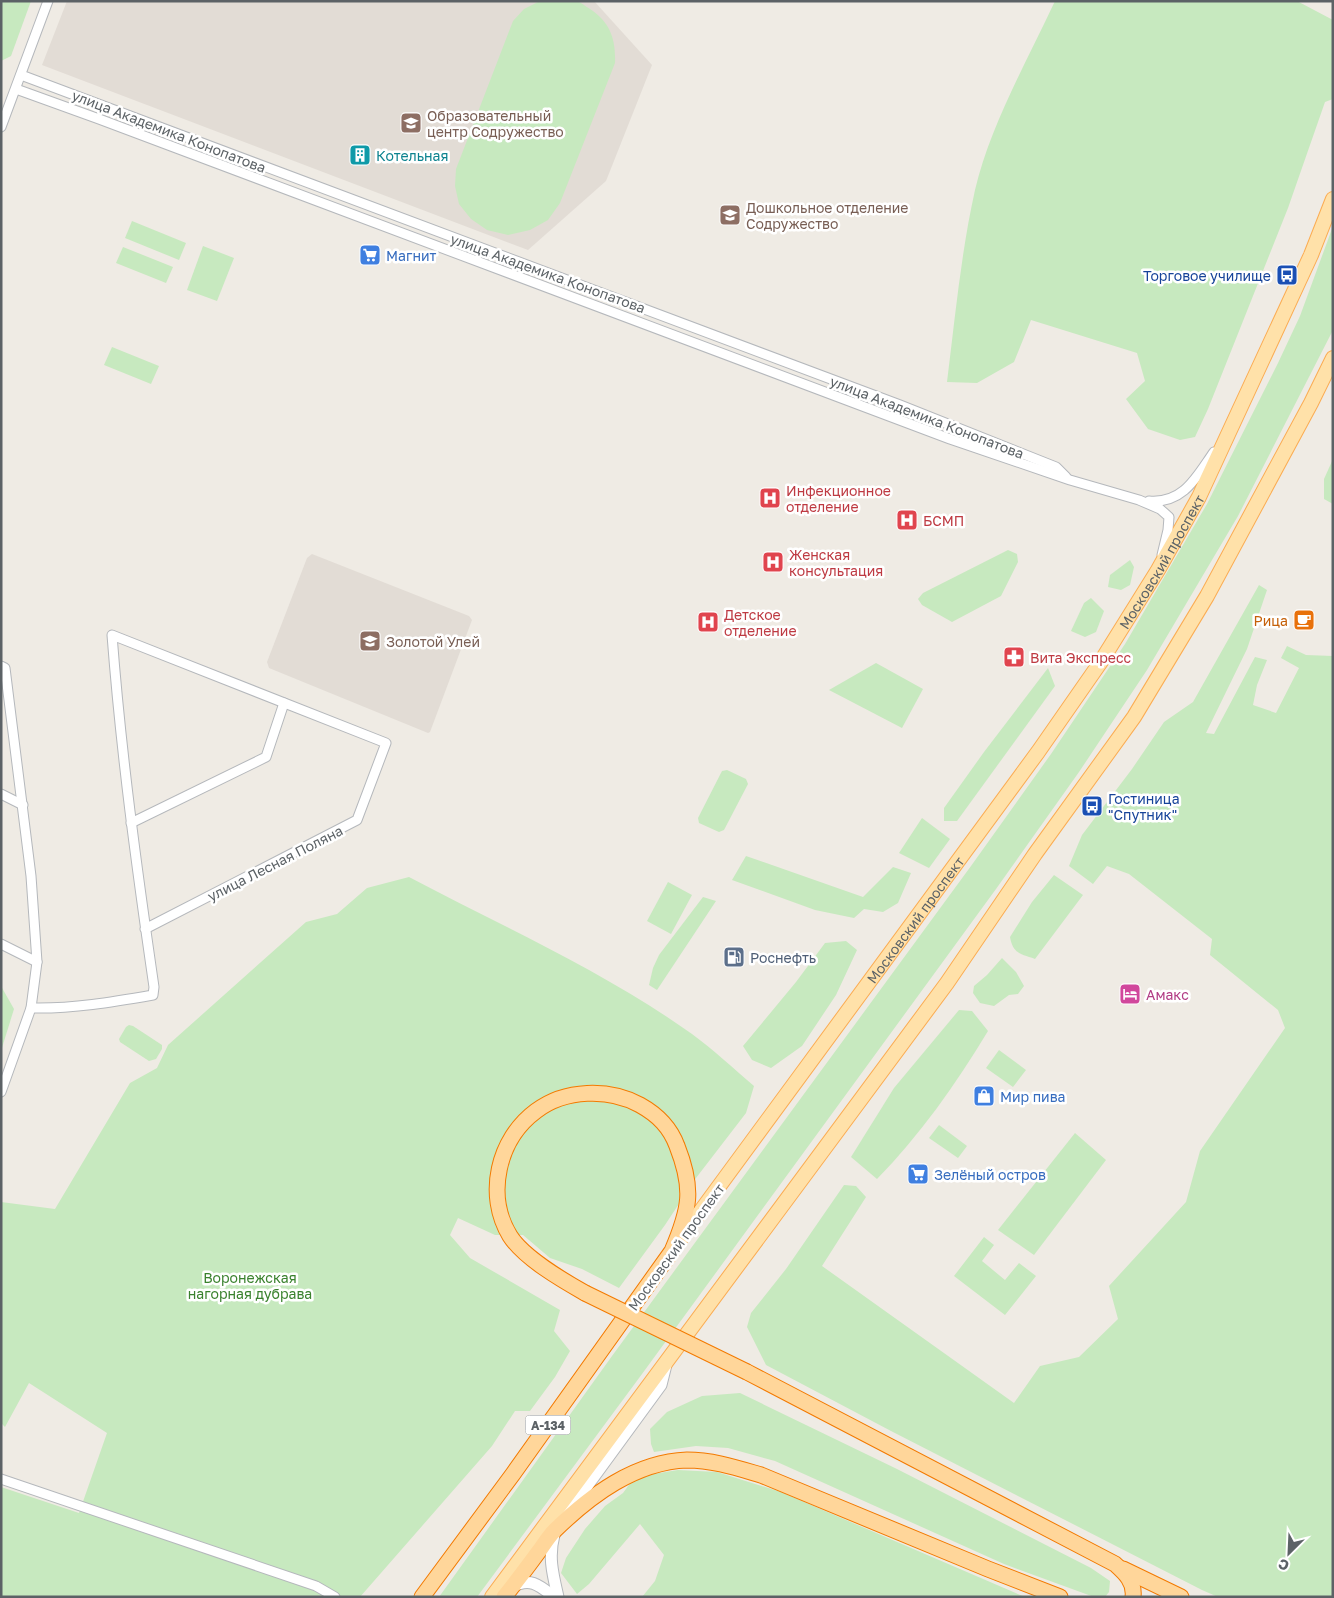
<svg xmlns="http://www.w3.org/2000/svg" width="1334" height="1598" font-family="'Golos Text',sans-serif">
<rect width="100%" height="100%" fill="#efebe4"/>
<g fill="#e2dcd5">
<path d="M 67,1 L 594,1 L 652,65 L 606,181 L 528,250 L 42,65 Z"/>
<path d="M 312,554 L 469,616 L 472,620 L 430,732 L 428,733 L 269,668 L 267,662 L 307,558 Z"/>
</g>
<g fill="#c7e9bf">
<path d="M 1,1 L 31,1 L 11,56 L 1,61 Z"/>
<path d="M 540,1 C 551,1 564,0 576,1 C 581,2 585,6 590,9 C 610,22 616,39 615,63 L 560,203 L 548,220 L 530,230 L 508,235 L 487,230 L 471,219 L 459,204 L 455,186 L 456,169 L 513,21 L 524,9 Z"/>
<path d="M 1055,1 L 1297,1 L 1333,20 L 1333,99 L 1325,102 L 1288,208 L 1208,409 L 1195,437 L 1180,440 L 1148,429 L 1126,399 L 1145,381 L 1137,353 L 1031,320 L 1014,362 L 977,383 L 947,382 C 955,318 961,253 975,190 C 990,126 1027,61 1055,1 Z"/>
<path d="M 132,221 L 186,243 L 179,260 L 125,238 Z"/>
<path d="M 1333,226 L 1332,332 L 1238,516 L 1147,670 L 1079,772 L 996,889 L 642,1374 L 477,1597 L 439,1597 L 612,1356 L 971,866 L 1051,754 L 1125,644 L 1207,504 L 1278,363 L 1300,316 Z"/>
<path d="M 203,246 L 234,258 L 217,301 L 187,290 Z"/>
<path d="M 123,247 L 173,267 L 166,283 L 116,263 Z"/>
<path d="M 112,347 L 159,366 L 151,384 L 104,365 Z"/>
<path d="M 1333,459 L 1333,504 L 1324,499 L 1324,479 Z"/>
<path d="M 1008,550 L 1017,554 L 1018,562 L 1001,596 L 952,622 L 922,605 L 918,599 L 923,593 Z"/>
<path d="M 1130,560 L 1134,567 L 1130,585 L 1121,590 L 1108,587 L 1110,575 Z"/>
<path d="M 1259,585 L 1267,590 L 1247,649 L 1206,733 L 1214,734 L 1255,657 L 1267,660 L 1257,685 L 1253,705 L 1276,713 L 1299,668 L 1281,658 L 1287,646 L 1306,655 L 1333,656 L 1333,1597 L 1218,1597 L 1202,1590 L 891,1431 L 766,1365 L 747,1327 L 751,1313 L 786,1269 L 844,1185 L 856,1186 L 866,1197 L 822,1266 L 1014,1403 L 1040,1366 L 1079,1357 L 1118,1319 L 1109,1286 L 1186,1202 L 1200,1151 L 1285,1028 L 1278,1010 L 1210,955 L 1212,939 L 1129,874 L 1107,866 L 1093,884 L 1069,866 L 1082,835 L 1132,769 L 1164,722 L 1193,702 Z"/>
<path d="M 1091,598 L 1104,611 L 1096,632 L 1085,637 L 1071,631 L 1084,603 Z"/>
<path d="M 876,663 L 923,689 L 902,728 L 829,690 Z"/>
<path d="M 1048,668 L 1055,686 L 957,821 L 944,821 L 944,808 L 984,752 Z"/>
<path d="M 727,770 L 746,779 L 748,784 L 724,830 L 719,832 L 699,823 L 698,818 L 722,771 Z"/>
<path d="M 922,818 L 950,839 L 929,868 L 899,853 Z"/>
<path d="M 746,856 L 863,897 L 893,867 L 911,873 L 898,903 L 883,912 L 864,909 L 854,918 L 815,910 L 732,880 Z"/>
<path d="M 1054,875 L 1083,895 L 1035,959 C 1021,954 1013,954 1010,937 L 1032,902 Z"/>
<path d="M 409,877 C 504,927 605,972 692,1034 C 714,1050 734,1069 754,1086 L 746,1113 L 696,1178 L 665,1225 L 619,1288 L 582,1269 L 550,1258 L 523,1235 L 495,1235 L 458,1218 L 450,1235 L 470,1258 L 560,1310 L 554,1331 L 570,1351 L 555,1377 L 530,1411 L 515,1411 L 492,1446 L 360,1597 L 1,1597 L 1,1487 L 79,1513 L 107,1433 L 29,1383 L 5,1427 L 1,1423 L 1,1202 L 55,1209 L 130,1083 L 157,1068 L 168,1045 L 306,922 L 337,914 L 367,888 Z"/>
<path d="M 668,882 L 692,895 L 671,934 L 647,921 Z"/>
<path d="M 703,897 L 716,901 L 657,990 L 649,985 L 653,968 L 659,955 Z"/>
<path d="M 846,941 L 857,950 L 836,995 L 802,1046 L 771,1068 L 752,1060 L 743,1046 L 796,982 L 825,943 Z"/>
<path d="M 1002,958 L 1016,972 L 1024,986 L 1018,994 L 1009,995 L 994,1006 L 980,1003 L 973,993 L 974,986 L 987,975 Z"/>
<path d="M 1,986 L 14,1009 L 1,1051 Z"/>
<path d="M 959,1010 L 972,1011 L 988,1031 C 956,1084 920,1135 877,1179 L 851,1157 L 894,1088 Z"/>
<path d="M 129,1025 L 133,1026 L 162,1045 L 162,1049 L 156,1059 L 149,1061 L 120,1042 L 119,1039 L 126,1027 Z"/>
<path d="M 999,1050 L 1026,1070 L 1013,1087 L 986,1068 Z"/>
<path d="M 939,1125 L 967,1146 L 958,1158 L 929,1138 Z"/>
<path d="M 1075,1133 L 1106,1160 L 1034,1255 L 998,1230 Z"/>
<path d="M 984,1237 L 994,1245 L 982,1261 L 1005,1280 L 1019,1263 L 1036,1276 L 1005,1315 L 954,1276 Z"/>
<path d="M 740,1393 L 897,1469 L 1091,1568 L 1110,1581 L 1109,1592 L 1105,1597 L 1094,1597 L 1004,1564 L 775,1461 L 728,1448 L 696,1446 L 654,1452 L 651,1444 L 650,1429 L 667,1412 L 702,1396 Z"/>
<path d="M 678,1470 L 717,1472 L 781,1492 L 1025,1597 L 642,1597 L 655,1581 L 664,1555 L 640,1524 L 589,1584 L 577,1594 L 561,1573 L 566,1558 L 585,1529 L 605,1506 L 623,1493 L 631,1482 L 653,1474 Z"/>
</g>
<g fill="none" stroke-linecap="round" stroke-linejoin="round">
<g stroke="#b5b8bc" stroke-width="11">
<g id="minor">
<path d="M 21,75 L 900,405 L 1056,467 L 1066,477"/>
<path d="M 16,89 L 99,119 L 950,439 L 1070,480 L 1139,500 L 1160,509 L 1169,517 L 1168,530 L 1162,555"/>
<path d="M 1,127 L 48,1"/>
<path d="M 1149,501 C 1184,504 1197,476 1214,452"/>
<path d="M 1,666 L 5,668 L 31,876 L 37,962 L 31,1008 L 1,1092"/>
<path d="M 1,794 L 23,805"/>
<path d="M 131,823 L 266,757 L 284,703"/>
<path d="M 1,944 L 37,962"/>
<path d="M 31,1008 C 72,1009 113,1002 153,995 L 154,987 C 137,870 121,753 112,635 L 386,743 L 357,820 L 145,929"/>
<path d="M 1,1479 L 316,1586 L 335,1597"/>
</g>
</g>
<g stroke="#b5b8bc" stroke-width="13">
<g id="tertiary">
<path d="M 566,1515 L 661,1385 L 666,1365"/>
<path d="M 554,1535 C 548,1557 553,1575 558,1597"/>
<path d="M 512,1587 C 530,1577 539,1585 554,1597"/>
</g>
</g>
<g stroke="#fbac52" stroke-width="16">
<g id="primary">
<path id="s1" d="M 678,1242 L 1038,752 L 1100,663 L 1158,570 L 1199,497 L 1311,255 L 1333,199"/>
<path d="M 492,1597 L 947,983 L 1035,854 L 1134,717 L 1207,596 L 1311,403 L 1333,358"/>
</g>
</g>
<g stroke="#f37a00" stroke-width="17">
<g id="trunk">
<path d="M 747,1372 L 1115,1564 C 1125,1573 1135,1582 1133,1597"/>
<path d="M 1123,1569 L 1181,1597"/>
<path d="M 422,1597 L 513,1474 L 672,1251 C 690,1209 694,1189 677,1146 C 670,1127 658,1115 640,1105 C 609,1088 565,1089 536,1111 C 498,1139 485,1195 510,1236 C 524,1258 562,1280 585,1293"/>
<path d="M 504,1597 C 516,1582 528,1566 539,1551 C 544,1544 549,1536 555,1530 C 591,1495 635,1462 687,1460 C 713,1460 737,1468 761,1475 L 988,1569 L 1060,1597"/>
</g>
</g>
<use href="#minor" stroke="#fff" stroke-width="9"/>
<use href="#tertiary" stroke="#fff" stroke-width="11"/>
<use href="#primary" stroke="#ffe1a9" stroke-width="14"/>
<use href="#trunk" stroke="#ffd69a" stroke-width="15"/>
<g stroke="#f37a00" stroke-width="17" stroke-linecap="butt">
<path id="trunk-bridge" d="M 585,1293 L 747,1372"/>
</g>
<use href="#trunk-bridge" stroke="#ffd69a" stroke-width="15"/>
</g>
<defs>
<g id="school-square" transform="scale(1.125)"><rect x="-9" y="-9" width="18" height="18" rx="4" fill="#8d6e63" stroke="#fff"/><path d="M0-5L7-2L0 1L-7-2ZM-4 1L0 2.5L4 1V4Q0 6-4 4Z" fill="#fff"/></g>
<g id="building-square" transform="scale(1.125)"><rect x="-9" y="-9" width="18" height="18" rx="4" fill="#0f9aa8" stroke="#fff"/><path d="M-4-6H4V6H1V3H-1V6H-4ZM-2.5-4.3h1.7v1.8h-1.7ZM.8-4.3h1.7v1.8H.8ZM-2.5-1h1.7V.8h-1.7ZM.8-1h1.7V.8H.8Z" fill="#fff"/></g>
<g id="supermarket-square" transform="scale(1.125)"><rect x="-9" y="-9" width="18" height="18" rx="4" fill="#3f7fe0" stroke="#fff"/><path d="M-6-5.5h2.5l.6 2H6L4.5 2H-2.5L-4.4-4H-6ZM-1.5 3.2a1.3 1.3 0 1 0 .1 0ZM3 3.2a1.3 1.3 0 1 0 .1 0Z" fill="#fff"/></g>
<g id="bus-square" transform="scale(1.125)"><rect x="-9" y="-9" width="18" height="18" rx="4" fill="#1a4fb4" stroke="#fff"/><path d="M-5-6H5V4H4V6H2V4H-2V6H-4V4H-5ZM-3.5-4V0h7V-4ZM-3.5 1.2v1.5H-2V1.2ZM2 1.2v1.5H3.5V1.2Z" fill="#fff"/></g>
<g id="hospital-square" transform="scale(1.125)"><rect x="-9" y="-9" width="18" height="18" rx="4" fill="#e0444e" stroke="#fff"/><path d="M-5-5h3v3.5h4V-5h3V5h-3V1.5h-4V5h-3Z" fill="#fff"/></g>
<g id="cafe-square" transform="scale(1.125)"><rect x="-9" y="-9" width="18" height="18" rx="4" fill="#e8710a" stroke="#fff"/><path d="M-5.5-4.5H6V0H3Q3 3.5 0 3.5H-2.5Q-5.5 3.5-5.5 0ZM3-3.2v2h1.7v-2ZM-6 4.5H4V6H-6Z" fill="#fff"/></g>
<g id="pharmacy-square" transform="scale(1.125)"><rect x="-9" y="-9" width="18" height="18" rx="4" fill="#e0444e" stroke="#fff"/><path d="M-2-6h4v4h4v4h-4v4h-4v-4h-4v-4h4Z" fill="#fff"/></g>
<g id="fuel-square" transform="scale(1.125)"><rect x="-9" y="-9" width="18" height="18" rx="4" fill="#5c6f8a" stroke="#fff"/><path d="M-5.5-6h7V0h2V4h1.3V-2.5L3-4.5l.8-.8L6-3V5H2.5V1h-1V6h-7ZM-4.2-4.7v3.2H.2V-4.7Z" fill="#fff"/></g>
<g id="hotel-square" transform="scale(1.125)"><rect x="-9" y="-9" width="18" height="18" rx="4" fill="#d1479c" stroke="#fff"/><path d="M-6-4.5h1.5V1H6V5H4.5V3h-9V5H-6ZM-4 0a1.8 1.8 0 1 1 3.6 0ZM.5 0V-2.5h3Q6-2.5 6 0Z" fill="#fff"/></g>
<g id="shop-square" transform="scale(1.125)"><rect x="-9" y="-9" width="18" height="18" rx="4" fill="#3f7fe0" stroke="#fff"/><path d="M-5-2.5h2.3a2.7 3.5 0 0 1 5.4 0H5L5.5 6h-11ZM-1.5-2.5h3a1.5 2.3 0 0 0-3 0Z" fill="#fff"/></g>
</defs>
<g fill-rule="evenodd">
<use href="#school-square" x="411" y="123"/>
<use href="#building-square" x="360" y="155"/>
<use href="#school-square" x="730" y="215"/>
<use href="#supermarket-square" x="370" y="255"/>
<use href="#bus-square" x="1287" y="275"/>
<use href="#hospital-square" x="770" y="498"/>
<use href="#hospital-square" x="907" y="520"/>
<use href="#hospital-square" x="773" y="562"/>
<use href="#cafe-square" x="1304" y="620"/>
<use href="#hospital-square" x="708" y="622"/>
<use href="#school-square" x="370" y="641"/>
<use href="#pharmacy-square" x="1014" y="657"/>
<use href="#bus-square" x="1092" y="806"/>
<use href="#fuel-square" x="734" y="957"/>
<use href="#hotel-square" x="1130" y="994"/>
<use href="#shop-square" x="984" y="1096"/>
<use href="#supermarket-square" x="918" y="1174"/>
</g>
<g text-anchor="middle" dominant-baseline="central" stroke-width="5" stroke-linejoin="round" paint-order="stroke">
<rect fill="#fff" stroke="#8d9194" stroke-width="1" x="525.5" y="1415.5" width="45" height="19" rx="4"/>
<g font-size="12" font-weight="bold" fill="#5c6266">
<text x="548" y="1425">А-134</text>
</g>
<g font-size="14" fill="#785e54" stroke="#fff" text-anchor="start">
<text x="427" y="115">Образовательный<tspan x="427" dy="16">центр Содружество</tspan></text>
<text x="746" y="207">Дошкольное отделение<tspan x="746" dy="16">Содружество</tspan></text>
<text x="386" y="641">Золотой Улей</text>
</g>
<g font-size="14" fill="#5c6266" stroke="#fff">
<text transform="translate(169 131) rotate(21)">улица Академика Конопатова</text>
<text transform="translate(548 273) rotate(20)">улица Академика Конопатова</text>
<text transform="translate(927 417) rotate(21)">улица Академика Конопатова</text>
<text stroke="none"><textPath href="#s1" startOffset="835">Московский проспект</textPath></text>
<text transform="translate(275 863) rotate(-27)">улица Лесная Поляна</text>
<text stroke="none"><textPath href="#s1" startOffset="400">Московский проспект</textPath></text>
<text transform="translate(676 1247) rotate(-54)">Московский проспект</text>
</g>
<g font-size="14" fill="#0d838f" stroke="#fff" text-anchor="start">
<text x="376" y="155">Котельная</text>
</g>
<g font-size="14" fill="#366cbe" stroke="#fff" text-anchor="start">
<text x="386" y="255">Магнит</text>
<text x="1000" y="1096">Мир пива</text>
<text x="934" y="1174">Зелёный остров</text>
</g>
<g font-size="14" fill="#164399" stroke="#fff" text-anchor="end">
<text x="1271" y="275">Торговое училище</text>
<text x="1108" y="798" text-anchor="start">Гостиница<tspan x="1108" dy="16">"Спутник"</tspan></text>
</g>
<g font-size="14" fill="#be3a42" stroke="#fff" text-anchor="start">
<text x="786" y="490">Инфекционное<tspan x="786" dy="16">отделение</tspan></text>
<text x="923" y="520">БСМП</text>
<text x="789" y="554">Женская<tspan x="789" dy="16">консультация</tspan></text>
<text x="724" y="614">Детское<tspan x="724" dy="16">отделение</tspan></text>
<text x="1030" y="657">Вита Экспресс</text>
</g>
<g font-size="14" fill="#c56008" stroke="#fff" text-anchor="end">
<text x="1288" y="620">Рица</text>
</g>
<g font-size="14" fill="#4e5e75" stroke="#fff" text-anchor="start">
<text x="750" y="957">Роснефть</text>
</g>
<g font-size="14" fill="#b23c85" stroke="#fff" text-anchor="start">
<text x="1146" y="994">Амакс</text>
</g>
<g font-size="14" fill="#3a822e" stroke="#fff">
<text x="250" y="1277">Воронежская<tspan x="250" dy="16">нагорная дубрава</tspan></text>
</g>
</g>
<rect width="1334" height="1598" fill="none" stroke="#5c6266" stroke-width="5"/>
<g transform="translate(1289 1553) rotate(204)" stroke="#ffffff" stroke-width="4" paint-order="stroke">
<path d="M0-4L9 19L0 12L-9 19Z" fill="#5c6266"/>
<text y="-8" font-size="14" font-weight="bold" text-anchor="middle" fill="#5c6266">С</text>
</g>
</svg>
